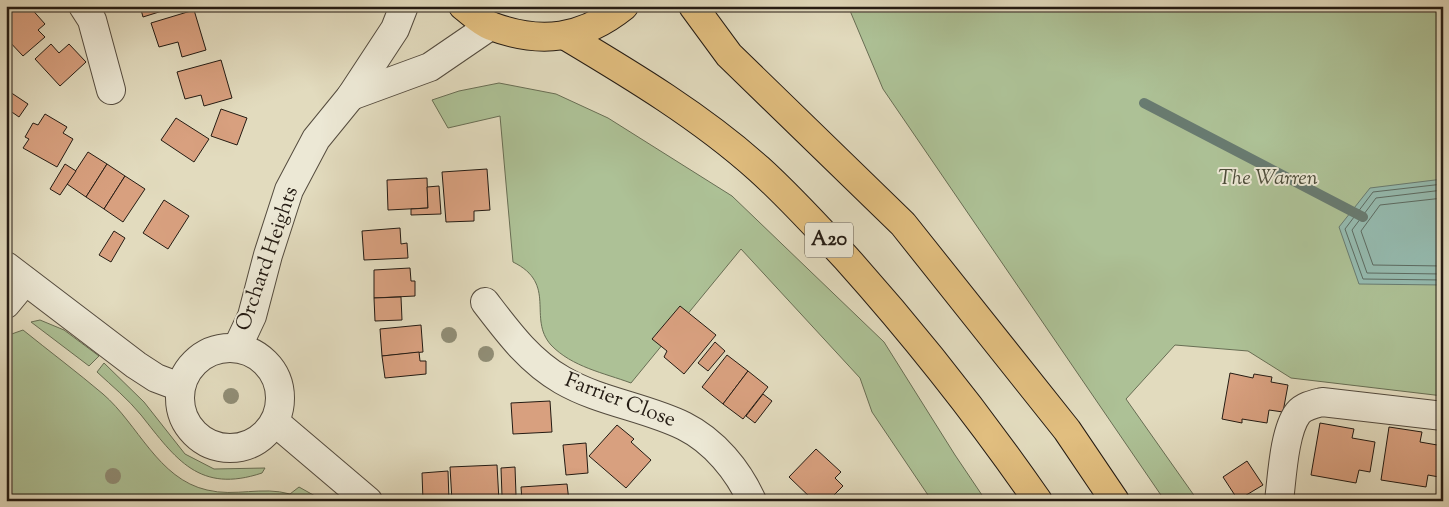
<svg xmlns="http://www.w3.org/2000/svg" width="1449" height="507" font-family="'Sorts Mill Goudy',serif">
<rect width="100%" height="100%" fill="#e2dbbe"/>
<filter id="stains"><feTurbulence type="fractalNoise" baseFrequency=".004" numOctaves="4"/><feColorMatrix values="0 0 0 0 .2 0 0 0 0 .09 0 0 0 0 .02 0 0 0 .5 -.17"/></filter>
<radialGradient id="worn" r=".72"><stop offset=".6" stop-color="#630" stop-opacity="0"/><stop offset="1" stop-color="#630" stop-opacity=".3"/></radialGradient>
<g fill="#adc196" stroke="#686e54">
<path d="M 848,6 L 1443,6 L 1443,396 L 1291,378 L 1248,351 L 1175,345 L 1126,399 L 1198,501 L 1165,501 L 883,89 Z"/>
<path d="M 499,83 L 556,94 L 608,118 L 732,196 L 884,342 L 955,455 L 986,501 L 932,501 L 872,412 L 860,378 L 741,249 L 631,383 C 604,373 572,367 551,345 C 527,318 558,284 513,262 L 500,116 L 448,128 L 432,100 L 459,91 Z"/>
<path d="M 40,320 L 64,330 L 99,356 L 89,366 L 31,322 Z"/>
<path d="M 23,330 C 49,351 77,372 103,394 C 138,424 158,479 207,490 C 235,497 262,486 290,494 L 299,487 L 324,501 L 6,501 L 6,336 Z"/>
<path d="M 104,363 L 144,402 L 185,454 L 214,469 L 265,468 L 262,473 C 199,494 176,459 141,415 C 128,399 112,386 97,372 Z"/>
</g>
<path fill="#95bbb0" stroke="#687b71" d="M 1443,179 L 1443,285 L 1359,284 L 1339,227 L 1370,188 Z"/>
<g fill="none" stroke-linecap="round" stroke-linejoin="round">
<g stroke="#5c6b62" stroke-width="1">
<path d="M 1443,184 L 1373,192 L 1345,229 L 1363,279 L 1443,280"/>
<path d="M 1443,190 L 1376,198 L 1352,230 L 1367,273 L 1443,274"/>
<path d="M 1443,198 L 1380,205 L 1361,231 L 1373,265 L 1443,266"/>
</g>
<path stroke="#687b71" stroke-width="10" d="M 1144,103 L 1363,217"/>
</g>
<g fill="#d8a07f" stroke="#241b13">
<path d="M 26,6 L 29,6 L 45,24 L 38,30 L 45,37 L 23,56 L 6,38 L 6,16 L 16,8 L 20,12 Z"/>
<path d="M 140,6 L 178,6 L 143,17 Z"/>
<path d="M 194,10 L 206,50 L 182,57 L 178,42 L 159,47 L 151,23 Z"/>
<path d="M 51,44 L 59,53 L 69,44 L 86,62 L 60,86 L 35,59 Z"/>
<path d="M 221,60 L 232,98 L 204,106 L 201,95 L 185,99 L 177,72 Z"/>
<path d="M 7,90 L 28,104 L 19,117 L 6,108 Z"/>
<path d="M 221,109 L 247,118 L 237,145 L 211,136 Z"/>
<path d="M 45,114 L 67,127 L 63,133 L 73,139 L 57,167 L 23,148 L 29,139 L 25,137 L 33,123 L 38,125 Z"/>
<path d="M 176,118 L 209,139 L 194,162 L 161,140 Z"/>
<path d="M 88,152 L 107,164 L 86,197 L 67,184 Z"/>
<path d="M 65,164 L 76,171 L 60,195 L 50,189 Z"/>
<path d="M 107,164 L 125,176 L 104,209 L 86,197 Z"/>
<path d="M 487,169 L 490,210 L 474,211 L 474,221 L 446,222 L 442,172 Z"/>
<path d="M 125,176 L 145,189 L 123,222 L 104,209 Z"/>
<path d="M 427,178 L 428,208 L 388,210 L 387,180 Z"/>
<path d="M 439,186 L 441,214 L 411,215 L 411,209 L 428,208 L 427,187 Z"/>
<path d="M 164,200 L 189,216 L 168,249 L 143,233 Z"/>
<path d="M 400,228 L 401,244 L 407,243 L 408,258 L 364,260 L 362,231 Z"/>
<path d="M 114,231 L 125,238 L 111,262 L 99,255 Z"/>
<path d="M 410,268 L 411,281 L 415,281 L 415,296 L 374,298 L 374,270 Z"/>
<path d="M 401,297 L 402,320 L 375,321 L 374,298 Z"/>
<path d="M 680,306 L 716,335 L 684,374 L 664,357 L 667,351 L 652,339 Z"/>
<path d="M 421,325 L 423,352 L 382,356 L 380,329 Z"/>
<path d="M 715,342 L 725,351 L 708,371 L 698,363 Z"/>
<path d="M 419,352 L 420,361 L 426,361 L 426,374 L 385,378 L 382,356 Z"/>
<path d="M 727,355 L 748,371 L 723,404 L 702,387 Z"/>
<path d="M 748,371 L 768,387 L 743,419 L 723,404 Z"/>
<path d="M 1230,373 L 1253,378 L 1254,374 L 1272,377 L 1271,382 L 1288,385 L 1283,412 L 1269,410 L 1267,423 L 1242,419 L 1242,423 L 1222,419 Z"/>
<path d="M 763,394 L 772,401 L 755,423 L 746,416 Z"/>
<path d="M 550,401 L 552,432 L 513,434 L 511,403 Z"/>
<path d="M 1320,423 L 1354,429 L 1352,438 L 1375,442 L 1370,472 L 1359,470 L 1356,483 L 1311,475 Z"/>
<path d="M 617,425 L 634,439 L 631,442 L 651,460 L 626,488 L 589,456 Z"/>
<path d="M 1389,427 L 1422,432 L 1420,442 L 1443,446 L 1439,477 L 1428,475 L 1426,487 L 1381,480 Z"/>
<path d="M 586,443 L 588,473 L 566,475 L 563,445 Z"/>
<path d="M 816,449 L 841,472 L 835,478 L 843,486 L 828,501 L 814,501 L 789,477 Z"/>
<path d="M 1247,461 L 1263,485 L 1238,500 L 1223,477 Z"/>
<path d="M 497,465 L 499,501 L 452,501 L 450,467 Z"/>
<path d="M 515,467 L 516,495 L 502,496 L 501,468 Z"/>
<path d="M 448,471 L 449,500 L 423,501 L 422,473 Z"/>
<path d="M 567,484 L 569,501 L 522,501 L 521,487 Z"/>
</g>
<g fill="none" stroke-linecap="round" stroke-linejoin="round">
<g stroke="#544b3e" stroke-width="30">
<g id="minor">
<path d="M 83,6 L 92,20 L 111,90"/>
<path d="M 351,96 L 430,67 L 490,26"/>
<path d="M 6,266 L 136,365 L 156,378 L 180,387"/>
<path d="M 485,302 C 508,332 529,361 562,380 C 600,402 645,407 684,426 C 714,441 738,470 752,501"/>
<path d="M 6,304 L 25,281"/>
<circle cx="230" cy="398" r="50"/>
<path d="M 237,348 L 252,316 L 268,255 L 289,190 L 316,139 L 351,96 L 395,29 L 404,6"/>
<path d="M 275,422 L 368,501"/>
<path d="M 1279,501 C 1282,478 1284,431 1298,413 C 1304,406 1314,404 1322,402 L 1443,416"/>
</g>
</g>
<g stroke="#241b13" stroke-width="30">
<g id="major">
<path d="M 463,6 C 472,13 482,23 491,26 C 541,45 583,39 624,6"/>
<path d="M 693,6 L 729,55 L 903,224 L 1067,430 L 1115,501"/>
<path d="M 566,36 C 633,76 701,117 759,169 C 790,197 818,228 846,258 C 915,335 979,416 1038,501"/>
</g>
</g>
<use href="#minor" stroke="#ece8d5" stroke-width="28"/>
<use href="#major" stroke="#e1be7f" stroke-width="28"/>
</g>
<g fill="#908d75">
<circle cx="449" cy="335" r="8"/>
<circle cx="486" cy="354" r="8"/>
<circle cx="231" cy="396" r="8"/>
<circle cx="113" cy="476" r="8"/>
</g>
<g text-anchor="middle" dominant-baseline="central" stroke-width="4" stroke-linejoin="round" paint-order="stroke">
<rect fill="#ece8d5" stroke="#60584d" stroke-width="1" x="805" y="222.5" width="48" height="35" rx="4"/>
<g font-size="20" font-weight="bold" fill="#241b13">
<text x="829" y="240">A20</text>
</g>
<g font-size="21" font-style="italic" fill="#4d4d3a" stroke="#ece8d5">
<text x="1268" y="179">The Warren</text>
</g>
<g font-size="21" fill="#241b13" stroke="#ece8d5">
<text transform="translate(268 259) rotate(-71)">Orchard Heights</text>
<text transform="translate(620 401) rotate(21)">Farrier Close</text>
</g>
</g>
<rect width="1449" height="507" fill="none" stroke="#e2dbbe" stroke-width="25"/>
<rect x="8" y="8" width="1434" height="492" fill="none" stroke="#241b13" stroke-width="2.5"/>
<rect x="12" y="12" width="1424" height="482" fill="none" stroke="#241b13"/>
<rect width="100%" height="100%" filter="url(#stains)"/>
<rect width="100%" height="100%" fill="url(#worn)"/>
</svg>
